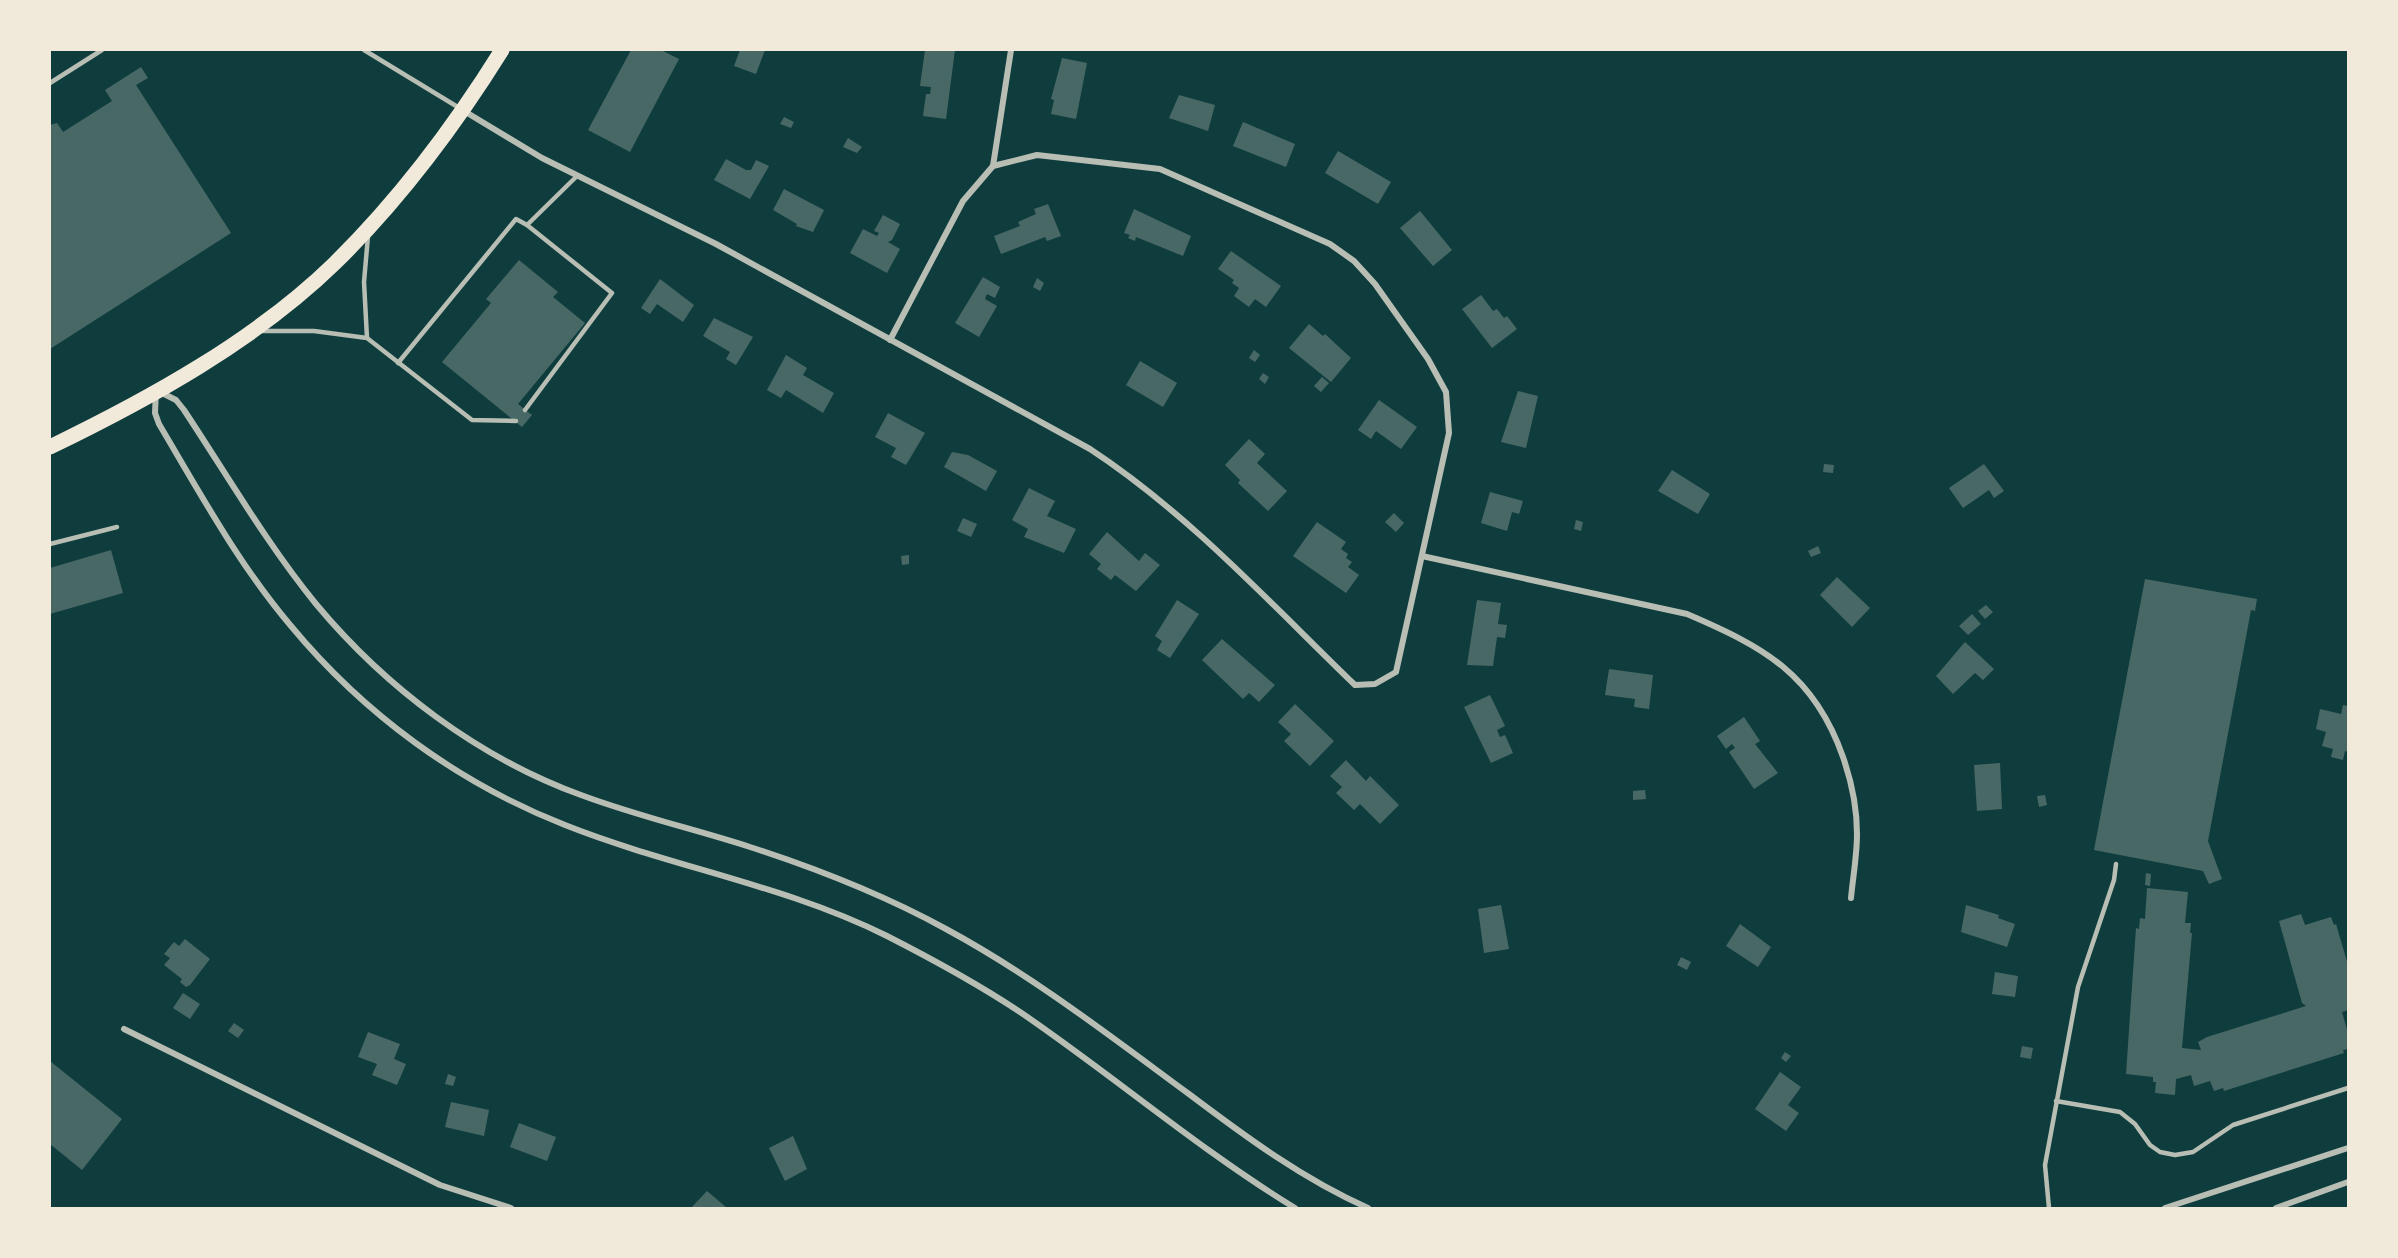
<svg xmlns="http://www.w3.org/2000/svg" width="2398" height="1258" font-family="Manrope,sans-serif">
<rect width="100%" height="100%" fill="#0f3d3e"/>
<g fill="#486865">
<path d="M 631,50 L 661,50 L 679,59 L 630,152 L 588,130 Z"/>
<path d="M 740,50 L 765,50 L 756,74 L 734,66 Z"/>
<path d="M 925,50 L 955,50 L 946,119 L 923,116 L 926,94 L 930,94 L 931,87 L 920,86 Z"/>
<path d="M 1062,58 L 1087,63 L 1076,119 L 1051,114 L 1054,100 L 1051,99 Z"/>
<path d="M 141,67 L 148,78 L 136,85 L 231,233 L 50,349 L 50,125 L 57,123 L 63,132 L 112,101 L 105,90 Z"/>
<path d="M 1179,95 L 1215,105 L 1208,131 L 1169,118 Z"/>
<path d="M 784,117 L 794,122 L 791,128 L 780,124 Z"/>
<path d="M 1243,122 L 1295,144 L 1286,167 L 1233,146 Z"/>
<path d="M 848,138 L 862,147 L 857,153 L 843,147 Z"/>
<path d="M 1338,151 L 1391,182 L 1378,204 L 1325,173 Z"/>
<path d="M 726,159 L 746,170 L 751,170 L 756,160 L 769,166 L 750,199 L 714,180 Z"/>
<path d="M 784,189 L 824,210 L 813,232 L 796,226 L 797,224 L 773,210 Z"/>
<path d="M 1048,204 L 1061,236 L 1047,241 L 1045,237 L 1001,254 L 994,236 L 1020,226 L 1018,222 L 1036,214 L 1034,209 Z"/>
<path d="M 1134,209 L 1191,236 L 1183,256 L 1136,237 L 1135,241 L 1128,238 L 1130,235 L 1124,233 Z"/>
<path d="M 1420,211 L 1452,250 L 1433,266 L 1400,228 Z"/>
<path d="M 883,215 L 900,224 L 892,240 L 888,242 L 900,249 L 887,273 L 850,253 L 863,229 L 877,236 L 879,233 L 874,231 Z"/>
<path d="M 1231,251 L 1281,286 L 1266,307 L 1255,299 L 1249,307 L 1234,296 L 1239,288 L 1232,283 L 1234,280 L 1218,269 Z"/>
<path d="M 519,260 L 558,292 L 553,297 L 585,323 L 518,404 L 532,415 L 522,427 L 442,362 L 491,303 L 486,299 Z"/>
<path d="M 983,277 L 1000,287 L 995,298 L 987,294 L 985,299 L 997,306 L 979,337 L 955,323 Z"/>
<path d="M 1037,278 L 1044,283 L 1040,291 L 1033,287 Z"/>
<path d="M 660,279 L 694,305 L 683,322 L 657,304 L 650,314 L 641,308 Z"/>
<path d="M 1481,295 L 1493,311 L 1497,309 L 1504,318 L 1507,316 L 1517,329 L 1492,348 L 1462,309 Z"/>
<path d="M 714,318 L 753,337 L 736,365 L 726,359 L 730,352 L 703,336 Z"/>
<path d="M 1309,324 L 1323,336 L 1325,334 L 1351,358 L 1331,382 L 1289,348 Z"/>
<path d="M 1254,350 L 1260,355 L 1255,362 L 1249,358 Z"/>
<path d="M 786,355 L 807,368 L 803,375 L 834,393 L 823,413 L 786,390 L 781,398 L 767,390 Z"/>
<path d="M 1140,361 L 1177,383 L 1163,407 L 1126,385 Z"/>
<path d="M 1263,373 L 1269,377 L 1265,384 L 1259,379 Z"/>
<path d="M 1322,377 L 1329,383 L 1321,392 L 1314,386 Z"/>
<path d="M 1518,391 L 1538,396 L 1526,448 L 1501,442 Z"/>
<path d="M 1379,400 L 1417,427 L 1401,449 L 1376,431 L 1371,439 L 1358,430 Z"/>
<path d="M 888,413 L 925,433 L 906,465 L 891,457 L 896,448 L 875,437 Z"/>
<path d="M 1249,439 L 1265,454 L 1257,463 L 1287,491 L 1268,511 L 1238,483 L 1240,480 L 1225,465 Z"/>
<path d="M 952,452 L 968,455 L 997,471 L 986,491 L 944,467 Z"/>
<path d="M 1824,464 L 1834,465 L 1833,473 L 1823,472 Z"/>
<path d="M 1984,464 L 2004,491 L 1994,498 L 1989,490 L 1963,508 L 1949,488 Z"/>
<path d="M 1672,470 L 1710,494 L 1698,514 L 1658,491 Z"/>
<path d="M 1029,488 L 1055,501 L 1047,516 L 1076,529 L 1064,553 L 1024,537 L 1028,529 L 1012,520 Z"/>
<path d="M 1490,492 L 1523,501 L 1519,514 L 1512,512 L 1507,531 L 1481,523 Z"/>
<path d="M 1394,513 L 1404,523 L 1396,532 L 1385,522 Z"/>
<path d="M 963,518 L 977,524 L 971,537 L 957,531 Z"/>
<path d="M 1576,520 L 1583,522 L 1581,531 L 1574,529 Z"/>
<path d="M 1317,522 L 1346,542 L 1341,549 L 1348,554 L 1346,558 L 1352,562 L 1348,567 L 1359,575 L 1346,593 L 1293,556 Z"/>
<path d="M 1107,532 L 1139,561 L 1145,553 L 1160,565 L 1136,591 L 1115,575 L 1111,580 L 1097,569 L 1101,564 L 1089,554 Z"/>
<path d="M 1818,546 L 1821,553 L 1811,557 L 1808,551 Z"/>
<path d="M 111,550 L 123,593 L 50,614 L 50,568 Z"/>
<path d="M 909,555 L 909,564 L 902,565 L 901,556 Z"/>
<path d="M 1837,577 L 1870,608 L 1852,627 L 1820,595 Z"/>
<path d="M 2145,579 L 2257,599 L 2255,611 L 2251,610 L 2208,841 L 2222,879 L 2209,884 L 2203,871 L 2094,850 Z"/>
<path d="M 1177,600 L 1199,614 L 1170,658 L 1157,650 L 1162,641 L 1155,636 Z"/>
<path d="M 1477,600 L 1501,603 L 1498,624 L 1507,625 L 1505,638 L 1497,637 L 1493,666 L 1467,665 Z"/>
<path d="M 1986,605 L 1993,612 L 1985,619 L 1978,611 Z"/>
<path d="M 1972,614 L 1981,624 L 1968,635 L 1959,626 Z"/>
<path d="M 1222,639 L 1275,685 L 1259,702 L 1249,693 L 1243,699 L 1202,660 Z"/>
<path d="M 1965,642 L 1994,669 L 1983,680 L 1975,673 L 1953,694 L 1936,676 Z"/>
<path d="M 1609,669 L 1653,675 L 1649,709 L 1634,707 L 1635,699 L 1605,695 Z"/>
<path d="M 1490,695 L 1505,726 L 1497,730 L 1500,737 L 1505,735 L 1513,753 L 1491,763 L 1464,707 Z"/>
<path d="M 1295,704 L 1334,741 L 1310,766 L 1284,741 L 1291,734 L 1278,722 Z"/>
<path d="M 2343,705 L 2348,706 L 2348,752 L 2345,751 L 2343,760 L 2331,757 L 2333,749 L 2322,746 L 2326,732 L 2316,729 L 2320,709 L 2341,714 Z"/>
<path d="M 1744,717 L 1760,741 L 1755,744 L 1778,773 L 1754,789 L 1729,752 L 1735,748 L 1732,744 L 1726,749 L 1717,736 Z"/>
<path d="M 1346,760 L 1366,781 L 1370,776 L 1399,805 L 1380,824 L 1360,804 L 1354,810 L 1336,793 L 1342,787 L 1330,776 Z"/>
<path d="M 2000,763 L 2002,809 L 1977,811 L 1974,765 Z"/>
<path d="M 1645,790 L 1646,799 L 1633,800 L 1633,791 Z"/>
<path d="M 2045,795 L 2047,805 L 2039,807 L 2037,796 Z"/>
<path d="M 2146,873 L 2151,874 L 2150,886 L 2145,885 Z"/>
<path d="M 2147,888 L 2188,892 L 2185,923 L 2191,923 L 2190,933 L 2192,933 L 2182,1048 L 2201,1050 L 2198,1042 L 2207,1037 L 2306,1006 L 2302,1003 L 2279,921 L 2301,914 L 2305,925 L 2331,917 L 2334,925 L 2336,924 L 2348,965 L 2348,1010 L 2342,1012 L 2348,1033 L 2348,1049 L 2343,1050 L 2344,1053 L 2224,1091 L 2223,1088 L 2214,1091 L 2210,1081 L 2194,1086 L 2191,1075 L 2176,1079 L 2175,1095 L 2155,1093 L 2156,1082 L 2153,1082 L 2153,1077 L 2126,1074 L 2136,928 L 2139,929 L 2140,918 L 2145,919 Z"/>
<path d="M 1501,905 L 1509,949 L 1484,953 L 1478,909 Z"/>
<path d="M 1966,905 L 1999,915 L 1998,918 L 2015,924 L 2007,947 L 1961,932 Z"/>
<path d="M 1740,924 L 1771,947 L 1758,967 L 1726,946 Z"/>
<path d="M 185,939 L 210,959 L 190,985 L 186,987 L 180,982 L 182,979 L 164,965 L 170,958 L 164,954 L 174,942 L 179,946 Z"/>
<path d="M 1681,957 L 1691,962 L 1687,970 L 1677,965 Z"/>
<path d="M 1995,972 L 2018,976 L 2015,997 L 1992,994 Z"/>
<path d="M 183,993 L 200,1004 L 190,1019 L 173,1008 Z"/>
<path d="M 234,1023 L 244,1030 L 238,1038 L 228,1031 Z"/>
<path d="M 368,1032 L 400,1044 L 394,1059 L 406,1064 L 397,1085 L 372,1075 L 377,1064 L 358,1057 Z"/>
<path d="M 2022,1046 L 2033,1048 L 2031,1059 L 2020,1057 Z"/>
<path d="M 1785,1052 L 1791,1056 L 1786,1062 L 1781,1058 Z"/>
<path d="M 50,1061 L 122,1119 L 82,1170 L 50,1144 Z"/>
<path d="M 1780,1072 L 1801,1087 L 1788,1105 L 1799,1113 L 1786,1131 L 1755,1109 Z"/>
<path d="M 448,1074 L 456,1077 L 453,1086 L 445,1084 Z"/>
<path d="M 451,1102 L 489,1110 L 484,1136 L 445,1127 Z"/>
<path d="M 519,1123 L 556,1137 L 547,1161 L 510,1147 Z"/>
<path d="M 793,1136 L 807,1169 L 785,1181 L 769,1148 Z"/>
<path d="M 707,1191 L 727,1208 L 691,1208 Z"/>
</g>
<g fill="none" stroke-linecap="round" stroke-linejoin="round">
<g stroke="#b8beb3" stroke-width="4.5">
<path d="M 364,50 L 461,109"/>
<path d="M 50,83 L 102,50"/>
<path d="M 259,331 L 314,331 L 367,338 L 472,420 L 516,421"/>
<path d="M 367,338 L 364,282 L 368,236"/>
<path d="M 398,363 L 516,219 L 527,225"/>
<path d="M 525,410 L 612,293 L 527,225 L 577,176"/>
<path d="M 50,544 L 117,527"/>
<path d="M 2056,1101 L 2120,1112 L 2135,1124 L 2150,1145 L 2160,1152 L 2175,1155 L 2193,1152 L 2233,1125 L 2348,1088"/>
<path d="M 2049,1208 L 2045,1165 L 2078,987 L 2114,880 L 2116,864"/>
</g>
<g stroke="#b8beb3" stroke-width="6">
<path d="M 464,111 L 542,158 L 716,244 L 1090,449 C 1189,514 1270,603 1355,685 L 1375,684 L 1396,672 L 1449,433 L 1446,392 L 1428,359 L 1375,284 L 1354,261 L 1330,244 L 1160,169 L 1037,155 L 993,166"/>
<path d="M 890,340 L 963,201 L 993,166 L 1011,50"/>
<path d="M 1422,556 L 1687,614 C 1764,647 1814,674 1843,757 C 1851,780 1857,809 1857,834 C 1857,855 1853,877 1851,898"/>
<path d="M 124,1029 L 440,1185 L 511,1208"/>
<path d="M 1295,1208 C 1200,1150 1115,1077 1023,1014 C 980,985 934,960 887,936 C 785,885 671,867 565,825 C 458,783 364,714 291,626 C 239,565 200,493 159,424 L 155,413 L 156,390 L 176,400 L 184,410 C 227,475 267,544 316,604 C 386,688 479,758 581,795 C 637,816 694,829 750,847 C 818,869 884,895 946,929 C 1033,976 1110,1036 1189,1094 C 1246,1137 1303,1179 1368,1208"/>
<path d="M 2165,1208 L 2348,1148"/>
<path d="M 2276,1208 L 2348,1182"/>
</g>
<path stroke="#f1e9da" stroke-width="15" d="M 50,447 C 149,399 255,341 335,263 C 400,199 454,127 502,50"/>
</g>
<rect width="2398" height="1258" fill="none" stroke="#f1e9da" stroke-width="102"/>
</svg>
